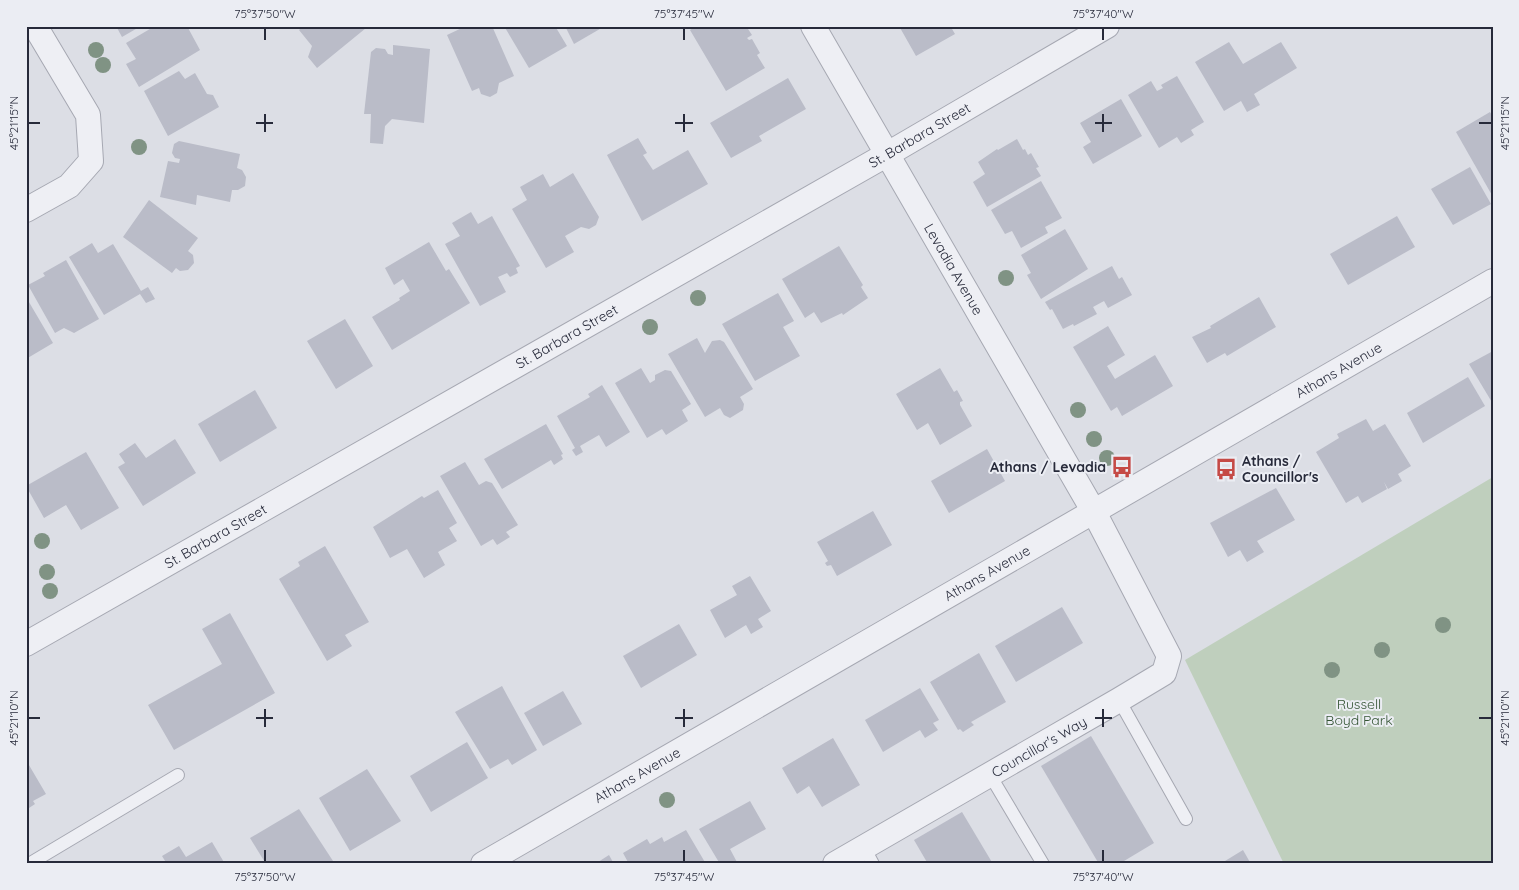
<svg xmlns="http://www.w3.org/2000/svg" width="1519" height="890" font-family="Quicksand,sans-serif">
<rect width="100%" height="100%" fill="#dcdee5"/>
<path fill="#bfcfbd" d="M 1493,477 L 1493,864 L 1284,864 L 1185,660 Z"/>
<g fill="#babcc8">
<path d="M 116,26 L 141,26 L 122,37 Z"/>
<path d="M 155,26 L 187,26 L 200,50 L 139,87 L 126,64 L 136,59 L 126,43 Z"/>
<path d="M 304,26 L 364,26 L 366,28 L 317,68 L 308,57 L 312,46 L 299,30 Z"/>
<path d="M 466,26 L 492,26 L 514,76 L 499,83 L 497,93 L 490,97 L 481,94 L 479,88 L 472,91 L 447,35 Z"/>
<path d="M 504,26 L 555,26 L 567,46 L 529,68 Z"/>
<path d="M 565,26 L 605,26 L 574,44 Z"/>
<path d="M 696,26 L 746,26 L 752,35 L 747,38 L 749,40 L 752,39 L 760,53 L 757,55 L 765,68 L 726,91 L 690,30 Z"/>
<path d="M 899,26 L 957,26 L 952,29 L 955,34 L 916,56 Z"/>
<path d="M 1229,42 L 1243,64 L 1281,42 L 1297,68 L 1254,94 L 1260,105 L 1247,112 L 1241,101 L 1224,111 L 1195,62 Z"/>
<path d="M 393,45 L 430,49 L 424,123 L 392,119 L 385,126 L 383,144 L 370,143 L 371,114 L 364,114 L 371,52 L 376,48 L 385,49 L 388,54 L 393,55 Z"/>
<path d="M 179,71 L 185,79 L 195,73 L 207,94 L 213,95 L 219,107 L 168,136 L 144,91 Z"/>
<path d="M 1177,76 L 1204,122 L 1191,130 L 1194,135 L 1181,143 L 1177,137 L 1159,148 L 1128,95 L 1151,81 L 1157,91 L 1163,88 L 1161,85 Z"/>
<path d="M 788,78 L 806,109 L 759,136 L 762,141 L 731,158 L 710,123 Z"/>
<path d="M 1121,99 L 1142,136 L 1093,164 L 1083,147 L 1091,142 L 1080,123 Z"/>
<path d="M 1490,112 L 1493,117 L 1493,197 L 1456,132 Z"/>
<path d="M 638,138 L 647,153 L 643,155 L 653,170 L 688,150 L 708,184 L 642,221 L 607,155 Z"/>
<path d="M 1017,139 L 1023,150 L 1025,149 L 1028,155 L 1031,153 L 1039,167 L 1036,168 L 1041,176 L 987,207 L 973,182 L 985,174 L 978,162 L 997,149 L 998,150 Z"/>
<path d="M 179,141 L 240,154 L 237,168 L 242,170 L 246,177 L 245,186 L 238,190 L 232,190 L 230,202 L 197,195 L 196,205 L 160,197 L 168,161 L 179,163 L 180,159 L 175,158 L 172,153 L 174,144 Z"/>
<path d="M 1470,167 L 1491,204 L 1453,225 L 1431,189 Z"/>
<path d="M 573,173 L 599,217 L 596,225 L 589,229 L 581,227 L 565,236 L 574,252 L 546,268 L 512,209 L 527,200 L 520,187 L 543,174 L 550,187 Z"/>
<path d="M 1041,181 L 1062,218 L 1045,227 L 1048,233 L 1021,248 L 1012,231 L 1005,234 L 991,210 Z"/>
<path d="M 149,200 L 198,238 L 188,251 L 193,255 L 194,263 L 188,270 L 180,271 L 176,268 L 172,273 L 123,237 Z"/>
<path d="M 471,212 L 478,224 L 492,216 L 520,266 L 516,268 L 518,273 L 510,277 L 507,273 L 498,277 L 506,292 L 480,306 L 445,244 L 460,236 L 452,223 Z"/>
<path d="M 1397,216 L 1415,247 L 1348,285 L 1330,254 Z"/>
<path d="M 1065,229 L 1088,269 L 1041,299 L 1027,275 L 1031,273 L 1021,255 Z"/>
<path d="M 429,242 L 446,271 L 449,269 L 470,303 L 392,350 L 372,317 L 400,300 L 399,298 L 410,291 L 403,279 L 394,285 L 385,268 Z"/>
<path d="M 92,243 L 98,253 L 113,244 L 141,291 L 148,287 L 155,299 L 146,303 L 140,294 L 104,315 L 69,257 Z"/>
<path d="M 839,246 L 863,285 L 861,287 L 868,298 L 843,315 L 842,313 L 821,323 L 814,312 L 805,318 L 782,279 Z"/>
<path d="M 66,260 L 99,319 L 74,333 L 64,328 L 55,333 L 28,285 L 45,276 L 43,273 Z"/>
<path d="M 1112,266 L 1119,279 L 1122,277 L 1132,295 L 1108,308 L 1104,301 L 1093,307 L 1097,314 L 1074,326 L 1073,324 L 1063,329 L 1052,309 L 1050,310 L 1045,302 Z"/>
<path d="M 778,293 L 794,321 L 783,327 L 800,356 L 755,381 L 722,324 Z"/>
<path d="M 26,297 L 53,343 L 26,359 Z"/>
<path d="M 1259,297 L 1276,327 L 1227,356 L 1225,353 L 1207,363 L 1192,337 L 1211,328 L 1210,326 Z"/>
<path d="M 345,319 L 373,366 L 336,389 L 307,341 Z"/>
<path d="M 1108,326 L 1125,355 L 1107,366 L 1115,379 L 1155,355 L 1173,386 L 1122,416 L 1117,407 L 1111,411 L 1073,347 Z"/>
<path d="M 697,338 L 705,353 L 712,341 L 720,340 L 724,342 L 753,389 L 740,397 L 744,404 L 743,410 L 730,418 L 724,415 L 720,408 L 705,417 L 668,354 Z"/>
<path d="M 1493,351 L 1493,404 L 1469,364 Z"/>
<path d="M 641,368 L 650,383 L 655,380 L 655,375 L 665,370 L 671,371 L 691,404 L 682,410 L 688,421 L 666,435 L 662,429 L 647,438 L 615,383 Z"/>
<path d="M 940,368 L 954,392 L 957,390 L 963,401 L 960,402 L 960,405 L 972,426 L 940,445 L 928,423 L 917,430 L 896,394 Z"/>
<path d="M 1468,377 L 1485,406 L 1423,443 L 1407,413 Z"/>
<path d="M 602,385 L 630,432 L 606,447 L 599,435 L 580,446 L 583,452 L 576,456 L 572,450 L 575,448 L 557,416 L 590,397 L 588,394 Z"/>
<path d="M 255,390 L 277,428 L 220,462 L 198,424 Z"/>
<path d="M 1366,419 L 1373,431 L 1385,424 L 1411,466 L 1398,474 L 1402,481 L 1388,489 L 1384,482 L 1387,489 L 1362,503 L 1358,496 L 1346,503 L 1316,452 L 1339,438 L 1337,434 Z"/>
<path d="M 546,424 L 563,454 L 561,455 L 563,459 L 554,465 L 551,460 L 502,489 L 484,459 Z"/>
<path d="M 175,439 L 196,473 L 143,506 L 118,467 L 125,463 L 119,454 L 135,443 L 146,458 Z"/>
<path d="M 987,449 L 1005,481 L 949,513 L 931,481 Z"/>
<path d="M 86,452 L 119,508 L 81,530 L 66,505 L 44,518 L 26,486 Z"/>
<path d="M 465,462 L 479,485 L 486,481 L 492,483 L 518,525 L 506,532 L 510,537 L 497,545 L 493,539 L 481,546 L 440,476 Z"/>
<path d="M 1276,488 L 1295,520 L 1257,541 L 1264,552 L 1247,562 L 1240,550 L 1228,557 L 1210,523 Z"/>
<path d="M 438,490 L 457,523 L 449,528 L 457,541 L 438,552 L 445,565 L 424,578 L 407,549 L 390,558 L 373,527 L 422,496 L 424,498 Z"/>
<path d="M 873,511 L 892,545 L 837,576 L 831,565 L 827,566 L 825,563 L 828,561 L 817,542 Z"/>
<path d="M 325,546 L 369,622 L 345,635 L 352,646 L 327,661 L 279,579 L 300,566 L 298,562 Z"/>
<path d="M 750,576 L 771,611 L 758,619 L 763,627 L 751,634 L 746,625 L 725,638 L 710,610 L 737,595 L 732,586 Z"/>
<path d="M 1062,607 L 1083,643 L 1016,682 L 995,646 Z"/>
<path d="M 230,613 L 275,693 L 174,750 L 148,705 L 222,664 L 202,629 Z"/>
<path d="M 679,624 L 697,655 L 641,688 L 623,656 Z"/>
<path d="M 979,653 L 1006,702 L 971,722 L 974,725 L 963,732 L 960,729 L 958,730 L 930,682 Z"/>
<path d="M 502,686 L 537,750 L 512,765 L 508,759 L 490,769 L 455,712 Z"/>
<path d="M 920,688 L 939,720 L 933,723 L 938,730 L 925,738 L 920,730 L 883,752 L 865,720 Z"/>
<path d="M 563,691 L 582,724 L 543,746 L 524,713 Z"/>
<path d="M 1091,736 L 1154,843 L 1119,864 L 1099,864 L 1041,766 Z"/>
<path d="M 833,738 L 860,785 L 822,807 L 809,786 L 797,794 L 782,768 Z"/>
<path d="M 467,742 L 488,778 L 431,812 L 410,776 Z"/>
<path d="M 26,760 L 46,794 L 33,801 L 35,804 L 26,810 Z"/>
<path d="M 367,769 L 401,821 L 350,851 L 319,798 Z"/>
<path d="M 750,801 L 766,829 L 730,849 L 738,864 L 720,864 L 699,829 Z"/>
<path d="M 299,809 L 333,861 L 329,864 L 266,864 L 250,838 Z"/>
<path d="M 962,812 L 993,864 L 928,864 L 914,840 Z"/>
<path d="M 686,830 L 706,864 L 629,864 L 623,853 L 647,839 L 650,844 L 662,837 L 664,842 Z"/>
<path d="M 212,842 L 225,864 L 167,864 L 162,856 L 179,846 L 186,857 Z"/>
<path d="M 1243,850 L 1251,864 L 1221,864 L 1225,861 Z"/>
<path d="M 609,855 L 614,864 L 595,864 Z"/>
</g>
<g fill="none" stroke-linecap="round" stroke-linejoin="round">
<g stroke="#a6a8b2" stroke-width="14">
<g id="service">
<path d="M 1119,700 L 1186,819"/>
<path d="M 990,775 L 1043,864"/>
<path d="M 864,847 L 873,864"/>
<path d="M 29,864 L 178,775"/>
</g>
</g>
<g stroke="#a6a8b2" stroke-width="26">
<g id="minor">
<path id="s1" d="M 813,26 L 1094,512 L 1169,656 L 1164,673 L 1119,700 L 835,864"/>
<path d="M 26,210 L 69,186 L 91,161 L 88,115 L 35,26"/>
<path id="s2" d="M 26,644 L 886,155 L 1107,26"/>
<path id="s3" d="M 483,864 L 1493,281"/>
</g>
</g>
<use href="#service" stroke="#eeeff4" stroke-width="12"/>
<use href="#minor" stroke="#eeeff4" stroke-width="24"/>
</g>
<g fill="#809384">
<circle cx="96" cy="50" r="8"/>
<circle cx="103" cy="65" r="8"/>
<circle cx="139" cy="147" r="8"/>
<circle cx="1006" cy="278" r="8"/>
<circle cx="698" cy="298" r="8"/>
<circle cx="650" cy="327" r="8"/>
<circle cx="1078" cy="410" r="8"/>
<circle cx="1094" cy="439" r="8"/>
<circle cx="1107" cy="458" r="8"/>
<circle cx="42" cy="541" r="8"/>
<circle cx="47" cy="572" r="8"/>
<circle cx="50" cy="591" r="8"/>
<circle cx="1443" cy="625" r="8"/>
<circle cx="1382" cy="650" r="8"/>
<circle cx="1332" cy="670" r="8"/>
<circle cx="667" cy="800" r="8"/>
</g>
<path fill="none" stroke="#272a3a" stroke-width="2" d="M 265,28 L 265,40M 684,28 L 684,40M 1103,28 L 1103,40M 265,114 L 265,132M 684,114 L 684,132M 1103,114 L 1103,132M 28,123 L 40,123M 256,123 L 273,123M 675,123 L 693,123M 1095,123 L 1112,123M 1479,123 L 1492,123M 265,709 L 265,727M 684,709 L 684,727M 1103,709 L 1103,727M 28,718 L 40,718M 256,718 L 273,718M 675,718 L 693,718M 1095,718 L 1112,718M 1479,718 L 1492,718M 265,850 L 265,862M 684,850 L 684,862M 1103,850 L 1103,862"/>
<defs>
<g id="bus-bare" transform="scale(1.725)"><path d="M-5-6H5V4H4V6H2V4H-2V6H-4V4H-5ZM-3.5-4V0h7V-4ZM-3.5 1.2v1.5H-2V1.2ZM2 1.2v1.5H3.5V1.2Z" fill="#c54a46" stroke="#ebedf3" stroke-width="2.5" paint-order="stroke"/></g>
</defs>
<g fill-rule="evenodd">
<use href="#bus-bare" x="1122" y="467"/>
<use href="#bus-bare" x="1226" y="469"/>
</g>
<g text-anchor="middle" dominant-baseline="central" stroke-width="4" stroke-linejoin="round" paint-order="stroke">
<g font-size="14" fill="#272a3a" stroke="#ebedf3">
<text stroke="none"><textPath href="#s2" startOffset="1028">St. Barbara Street</textPath></text>
<text stroke="none"><textPath href="#s1" startOffset="281">Levadia Avenue</textPath></text>
<text stroke="none"><textPath href="#s2" startOffset="622">St. Barbara Street</textPath></text>
<text stroke="none"><textPath href="#s3" startOffset="988">Athans Avenue</textPath></text>
<text stroke="none"><textPath href="#s2" startOffset="218">St. Barbara Street</textPath></text>
<text stroke="none"><textPath href="#s3" startOffset="582">Athans Avenue</textPath></text>
<text transform="translate(1039 747) rotate(-30)">Councillor's Way</text>
<text stroke="none"><textPath href="#s3" startOffset="178">Athans Avenue</textPath></text>
</g>
<g font-size="14" font-weight="bold" fill="#272a3a" stroke="#ebedf3" text-anchor="start">
<text x="1242" y="461">Athans /<tspan x="1242" dy="16">Councillor's</tspan></text>
<text x="1106" y="467" text-anchor="end">Athans / Levadia</text>
</g>
<g font-size="14" fill="#355535" stroke="#ebedf3">
<text x="1359" y="704">Russell<tspan x="1359" dy="16">Boyd Park</tspan></text>
</g>
</g>
<rect width="1519" height="890" fill="none" stroke="#ebedf3" stroke-width="55"/>
<rect x="28" y="28" width="1464" height="834" fill="none" stroke="#272a3a" stroke-width="2"/>
<g font-size="12" text-anchor="middle" fill="#272a3a">
<text x="265" y="18">75°37'50"W</text>
<text x="684" y="18">75°37'45"W</text>
<text x="1103" y="18">75°37'40"W</text>
<text transform="translate(14 123) rotate(-90)" y="4">45°21'15"N</text>
<text transform="translate(1505 123) rotate(-90)" y="4">45°21'15"N</text>
<text transform="translate(14 718) rotate(-90)" y="4">45°21'10"N</text>
<text transform="translate(1505 718) rotate(-90)" y="4">45°21'10"N</text>
<text x="265" y="881">75°37'50"W</text>
<text x="684" y="881">75°37'45"W</text>
<text x="1103" y="881">75°37'40"W</text>
</g>
</svg>
